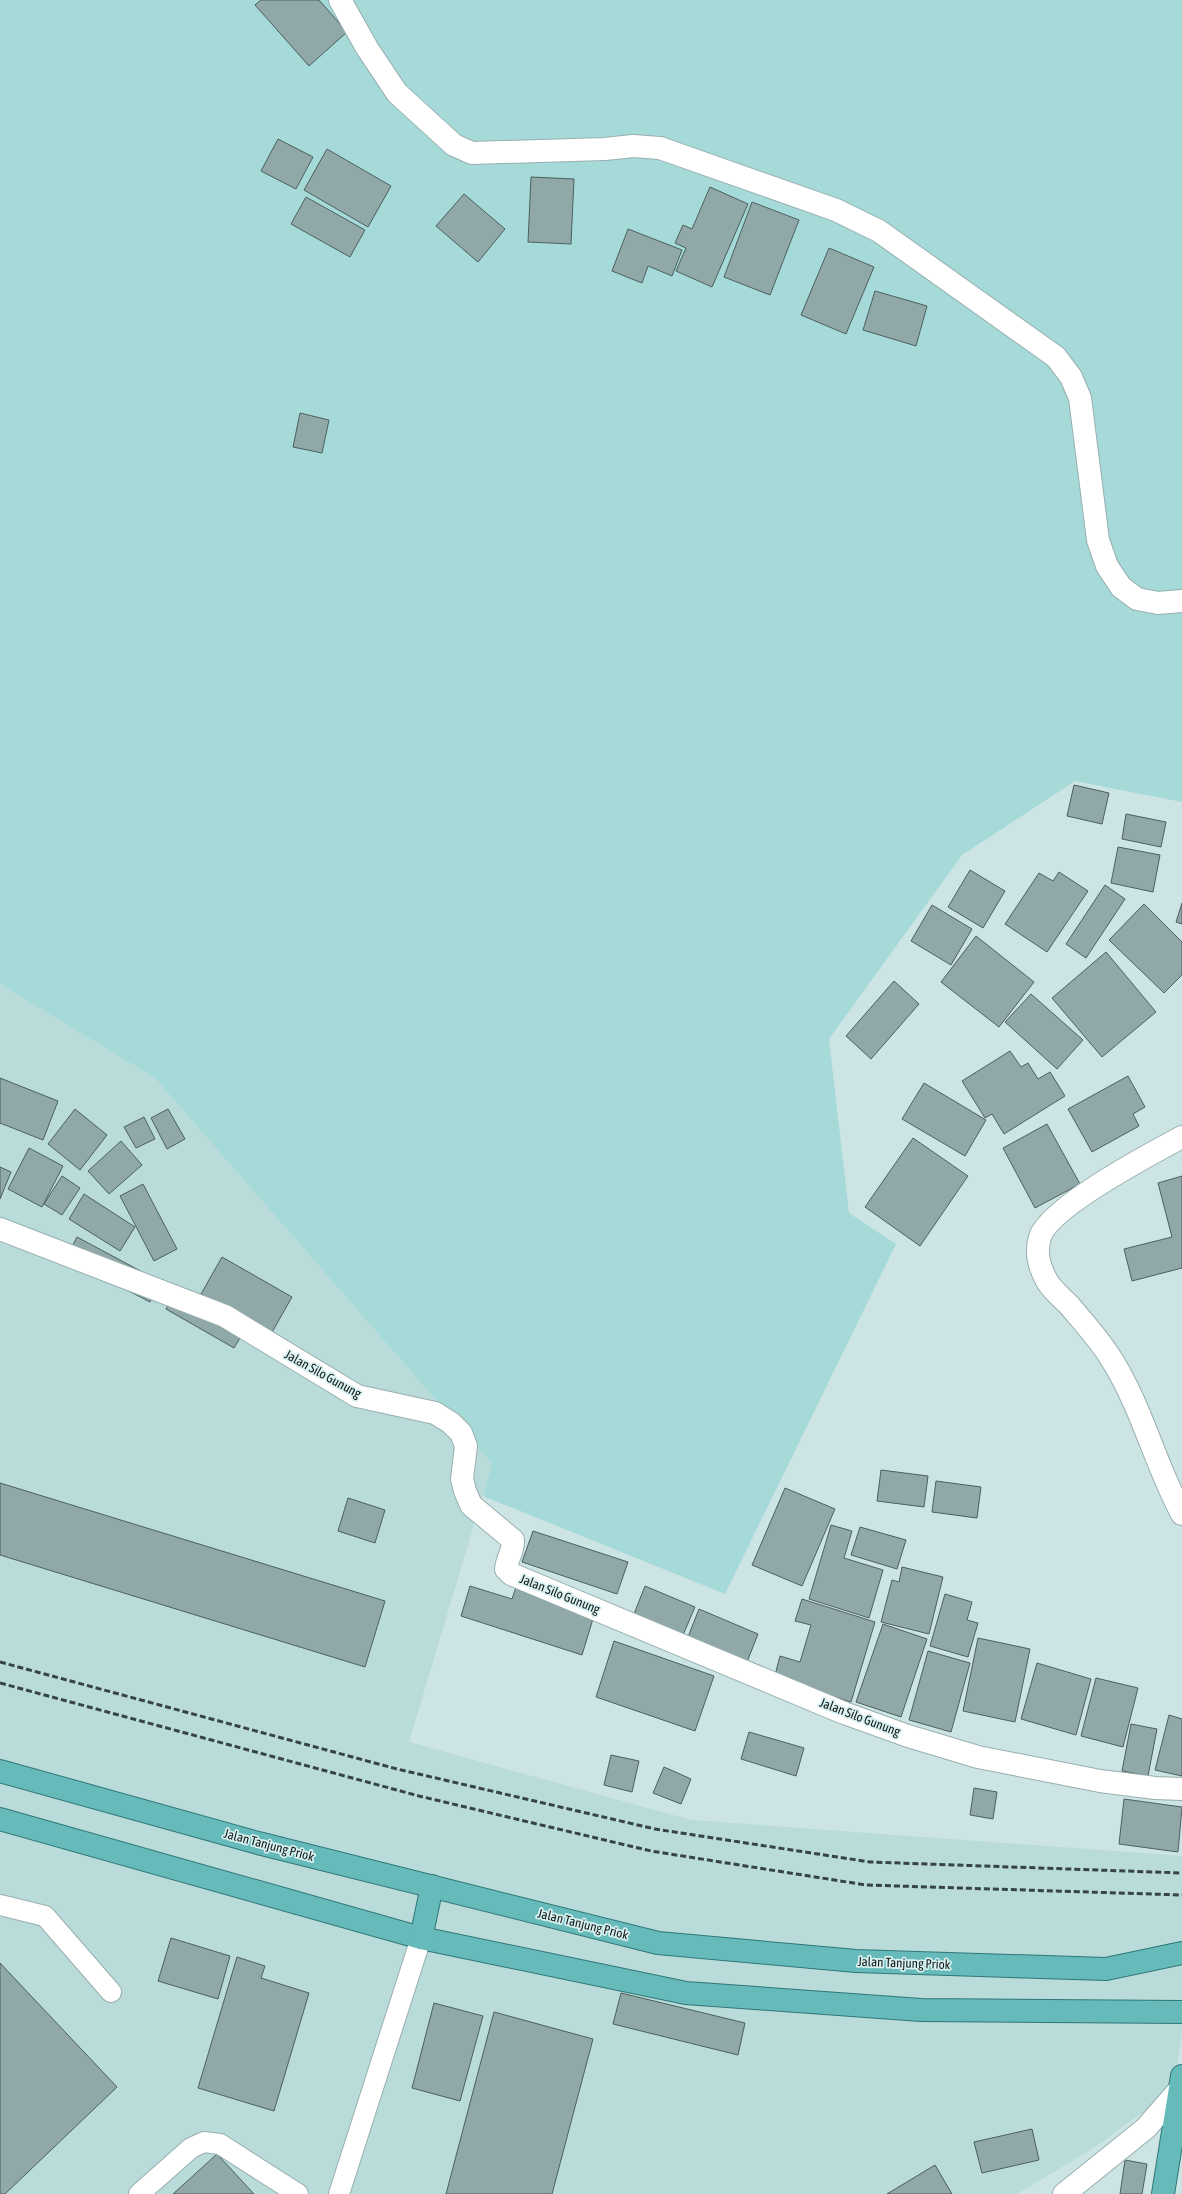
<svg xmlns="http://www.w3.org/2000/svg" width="1182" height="2194" font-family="'Asap Condensed',sans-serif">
<rect width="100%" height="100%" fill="#cce4e3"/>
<path fill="#b9dbda" d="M 0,984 L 155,1078 L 492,1464 L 409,1742 L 691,1820 L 1182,1856 L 1182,2030 L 1174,2090 L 1089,2151 L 1017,2194 L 0,2194 Z"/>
<path fill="#a5dad9" d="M 0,0 L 1182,0 L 1182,802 L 1075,781 L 962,855 L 829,1039 L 849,1213 L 896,1244 L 725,1594 L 483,1496 L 492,1464 L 155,1078 L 0,984 Z"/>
<g fill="#91a8a8" stroke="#4b605f">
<path d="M 261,0 L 319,0 L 347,32 L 309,66 L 255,5 Z"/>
<path d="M 278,139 L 313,157 L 296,189 L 261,171 Z"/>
<path d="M 327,149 L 391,186 L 368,227 L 304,190 Z"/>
<path d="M 531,177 L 574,179 L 571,244 L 528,242 Z"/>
<path d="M 710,187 L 748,204 L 712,287 L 676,271 L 686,248 L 675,243 L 683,225 L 692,229 Z"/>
<path d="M 464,194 L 505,229 L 478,262 L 436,226 Z"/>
<path d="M 306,197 L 365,230 L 350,257 L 291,224 Z"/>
<path d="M 752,202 L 799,220 L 770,295 L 724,277 Z"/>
<path d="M 628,229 L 682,250 L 672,276 L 648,266 L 642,283 L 612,271 Z"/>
<path d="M 829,248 L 874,267 L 846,334 L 801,315 Z"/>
<path d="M 875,291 L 927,306 L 916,346 L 863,330 Z"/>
<path d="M 300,413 L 329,420 L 322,453 L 293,447 Z"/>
<path d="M 1074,785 L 1109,793 L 1102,824 L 1067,816 Z"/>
<path d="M 1126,814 L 1166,822 L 1161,847 L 1122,839 Z"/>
<path d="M 1118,847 L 1160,855 L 1153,892 L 1111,883 Z"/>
<path d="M 970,870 L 1005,891 L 983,928 L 948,907 Z"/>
<path d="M 1059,872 L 1088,891 L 1047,952 L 1005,924 L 1039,873 L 1053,881 Z"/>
<path d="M 1105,885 L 1125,899 L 1086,958 L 1066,944 Z"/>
<path d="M 1182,903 L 1182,924 L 1176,922 Z"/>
<path d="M 1144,904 L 1182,942 L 1182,975 L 1164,993 L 1109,940 Z"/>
<path d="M 932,905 L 972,929 L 951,965 L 911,941 Z"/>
<path d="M 976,936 L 1034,982 L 999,1027 L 941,982 Z"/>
<path d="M 1106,952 L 1156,1012 L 1102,1057 L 1052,998 Z"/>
<path d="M 894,981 L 919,1004 L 871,1059 L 846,1036 Z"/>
<path d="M 1031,994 L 1083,1040 L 1057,1069 L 1005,1022 Z"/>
<path d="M 1010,1051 L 1021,1067 L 1028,1063 L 1038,1079 L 1050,1072 L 1065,1096 L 1004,1134 L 992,1114 L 985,1118 L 962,1081 Z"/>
<path d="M 1128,1076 L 1145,1107 L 1133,1114 L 1139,1126 L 1092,1152 L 1068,1109 Z"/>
<path d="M 0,1078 L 58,1101 L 43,1140 L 0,1123 Z"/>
<path d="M 924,1083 L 986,1120 L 965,1156 L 902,1119 Z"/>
<path d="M 75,1109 L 107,1135 L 80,1170 L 48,1144 Z"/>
<path d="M 168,1109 L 185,1139 L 167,1149 L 151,1118 Z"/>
<path d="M 144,1117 L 155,1139 L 136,1148 L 124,1127 Z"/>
<path d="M 1047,1124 L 1080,1184 L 1035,1208 L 1003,1148 Z"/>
<path d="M 913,1138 L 968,1176 L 920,1246 L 865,1207 Z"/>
<path d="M 121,1141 L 142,1165 L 109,1194 L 88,1171 Z"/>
<path d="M 29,1148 L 63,1166 L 42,1207 L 8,1189 Z"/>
<path d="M 0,1167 L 11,1172 L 0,1199 Z"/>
<path d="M 62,1176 L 80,1188 L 62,1215 L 44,1204 Z"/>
<path d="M 1182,1176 L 1182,1268 L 1132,1281 L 1124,1249 L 1172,1237 L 1158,1183 Z"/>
<path d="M 143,1184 L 177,1249 L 154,1261 L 120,1196 Z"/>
<path d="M 84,1194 L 135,1227 L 120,1251 L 69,1219 Z"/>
<path d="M 77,1237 L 161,1282 L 150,1302 L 66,1258 Z"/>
<path d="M 222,1257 L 292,1297 L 271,1334 L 201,1294 Z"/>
<path d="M 175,1293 L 243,1333 L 234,1348 L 166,1309 Z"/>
<path d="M 881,1470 L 928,1476 L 924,1507 L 877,1501 Z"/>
<path d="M 936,1481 L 981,1487 L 977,1518 L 932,1512 Z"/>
<path d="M 0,1483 L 385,1601 L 365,1667 L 0,1555 Z"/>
<path d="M 785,1488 L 835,1509 L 802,1586 L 752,1565 Z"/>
<path d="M 348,1498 L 385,1510 L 375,1543 L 338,1531 Z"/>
<path d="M 831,1525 L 852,1531 L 844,1558 L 883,1570 L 869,1618 L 809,1599 Z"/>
<path d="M 860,1527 L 906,1540 L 897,1569 L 851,1555 Z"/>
<path d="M 533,1531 L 628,1562 L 617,1594 L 522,1562 Z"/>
<path d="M 902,1567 L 943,1577 L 929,1634 L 881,1622 L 892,1580 L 899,1582 Z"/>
<path d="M 517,1584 L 596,1609 L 582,1655 L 461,1616 L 470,1586 L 512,1599 Z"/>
<path d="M 645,1586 L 695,1607 L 683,1635 L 634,1614 Z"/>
<path d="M 945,1594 L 972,1602 L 967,1620 L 978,1623 L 968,1657 L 930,1646 Z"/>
<path d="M 802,1599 L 875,1622 L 851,1702 L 774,1679 L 780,1656 L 800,1662 L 811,1625 L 795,1621 Z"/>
<path d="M 699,1609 L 758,1634 L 747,1662 L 688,1637 Z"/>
<path d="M 883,1624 L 927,1639 L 901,1717 L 856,1702 Z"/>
<path d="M 978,1638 L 1030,1649 L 1015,1722 L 963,1711 Z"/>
<path d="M 614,1641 L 714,1676 L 695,1731 L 596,1697 Z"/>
<path d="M 928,1651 L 970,1663 L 951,1732 L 909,1720 Z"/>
<path d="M 1037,1663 L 1091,1679 L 1076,1735 L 1021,1719 Z"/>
<path d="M 1096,1678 L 1138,1688 L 1123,1747 L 1081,1736 Z"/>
<path d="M 1169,1715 L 1182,1719 L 1182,1776 L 1155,1770 Z"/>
<path d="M 1131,1724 L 1157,1729 L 1148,1776 L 1122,1771 Z"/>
<path d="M 749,1732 L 804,1748 L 796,1776 L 741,1759 Z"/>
<path d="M 611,1755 L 639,1761 L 632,1792 L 604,1785 Z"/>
<path d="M 664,1767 L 691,1779 L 681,1804 L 653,1793 Z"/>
<path d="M 974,1788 L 997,1792 L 993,1819 L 970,1815 Z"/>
<path d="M 1124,1799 L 1182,1807 L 1178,1852 L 1119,1844 Z"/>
<path d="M 171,1938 L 230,1956 L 218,1999 L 158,1981 Z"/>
<path d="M 237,1957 L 265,1966 L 261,1978 L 309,1993 L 274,2111 L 198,2088 Z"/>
<path d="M 0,1963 L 117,2087 L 5,2194 L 0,2194 Z"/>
<path d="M 621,1993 L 745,2023 L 738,2055 L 613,2024 Z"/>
<path d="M 434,2003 L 483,2016 L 460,2101 L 412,2088 Z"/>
<path d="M 494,2012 L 593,2039 L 552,2194 L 446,2194 Z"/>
<path d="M 1032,2129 L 1039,2160 L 982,2173 L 974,2142 Z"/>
<path d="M 217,2154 L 254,2194 L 173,2194 Z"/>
<path d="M 1125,2160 L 1147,2164 L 1142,2194 L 1120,2194 Z"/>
<path d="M 935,2165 L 952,2194 L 887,2194 Z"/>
</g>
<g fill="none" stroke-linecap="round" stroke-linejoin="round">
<g stroke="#98afaf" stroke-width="22">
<g id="service">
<path d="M 0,1905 L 45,1916 L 111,1992"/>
<path d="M 139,2194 L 191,2148 L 204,2142 L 220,2144 L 298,2194"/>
<path d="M 339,2194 L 421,1938"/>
</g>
</g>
<g stroke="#98afaf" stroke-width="24">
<g id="minor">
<path d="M 340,0 L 367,48 L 397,93 L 454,145 L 472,153 L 605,149 L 633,146 L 660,148 L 836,210 L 879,231 L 1056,357 L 1071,377 L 1080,398 L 1098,540 L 1107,566 L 1121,587 L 1137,599 L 1158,603 L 1182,601"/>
<path d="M 1182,1137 C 1152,1153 1050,1207 1040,1237 C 1035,1253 1039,1267 1047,1281 C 1052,1290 1062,1298 1069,1305 C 1084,1323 1100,1340 1112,1360 C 1142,1408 1155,1464 1182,1514"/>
<path d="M 0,1229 L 225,1316 L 357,1396 L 435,1413 L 451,1423 L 461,1433 L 466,1446 L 462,1479 L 465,1491 L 471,1505 L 513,1540 C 514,1550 507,1558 506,1569 L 511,1574 L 844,1713 L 908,1736 L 978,1757 L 1100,1781 L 1155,1788 L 1182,1789"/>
<path d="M 1064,2194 L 1146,2128 L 1180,2089"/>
</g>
</g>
<g stroke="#307777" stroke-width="24">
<g id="trunk">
<path d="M 0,1771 L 258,1843 L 658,1943 L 856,1961 L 1106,1969 L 1182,1953"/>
<path d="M 0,1819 L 421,1938 L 686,1993 L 921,2010 L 1182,2012"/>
<path d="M 421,1938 L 432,1886"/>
<path d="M 1163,2194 L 1182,2076"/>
</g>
</g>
<use href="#service" stroke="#fff" stroke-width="20"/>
<use href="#minor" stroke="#fff" stroke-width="22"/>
<use href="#trunk" stroke="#66baba" stroke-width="22"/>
<g stroke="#384444" stroke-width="3" stroke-dasharray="6 3" stroke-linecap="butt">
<path d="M 0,1662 L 397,1769 L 655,1829 L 870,1862 L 1182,1873"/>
<path d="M 0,1683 L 419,1796 L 651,1851 L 866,1885 L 1182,1895"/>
</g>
</g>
<g text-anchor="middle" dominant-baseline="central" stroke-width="3.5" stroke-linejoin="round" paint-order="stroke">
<g font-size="13" fill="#111919" stroke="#d9f1f1">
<text transform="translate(323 1374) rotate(29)">Jalan Silo Gunung</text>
<text transform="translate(560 1594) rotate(22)">Jalan Silo Gunung</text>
<text transform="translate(860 1717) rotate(21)">Jalan Silo Gunung</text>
<text transform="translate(269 1845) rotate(15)">Jalan Tanjung Priok</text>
<text transform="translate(583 1924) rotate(14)">Jalan Tanjung Priok</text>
<text transform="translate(904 1963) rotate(2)">Jalan Tanjung Priok</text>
</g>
</g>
</svg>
